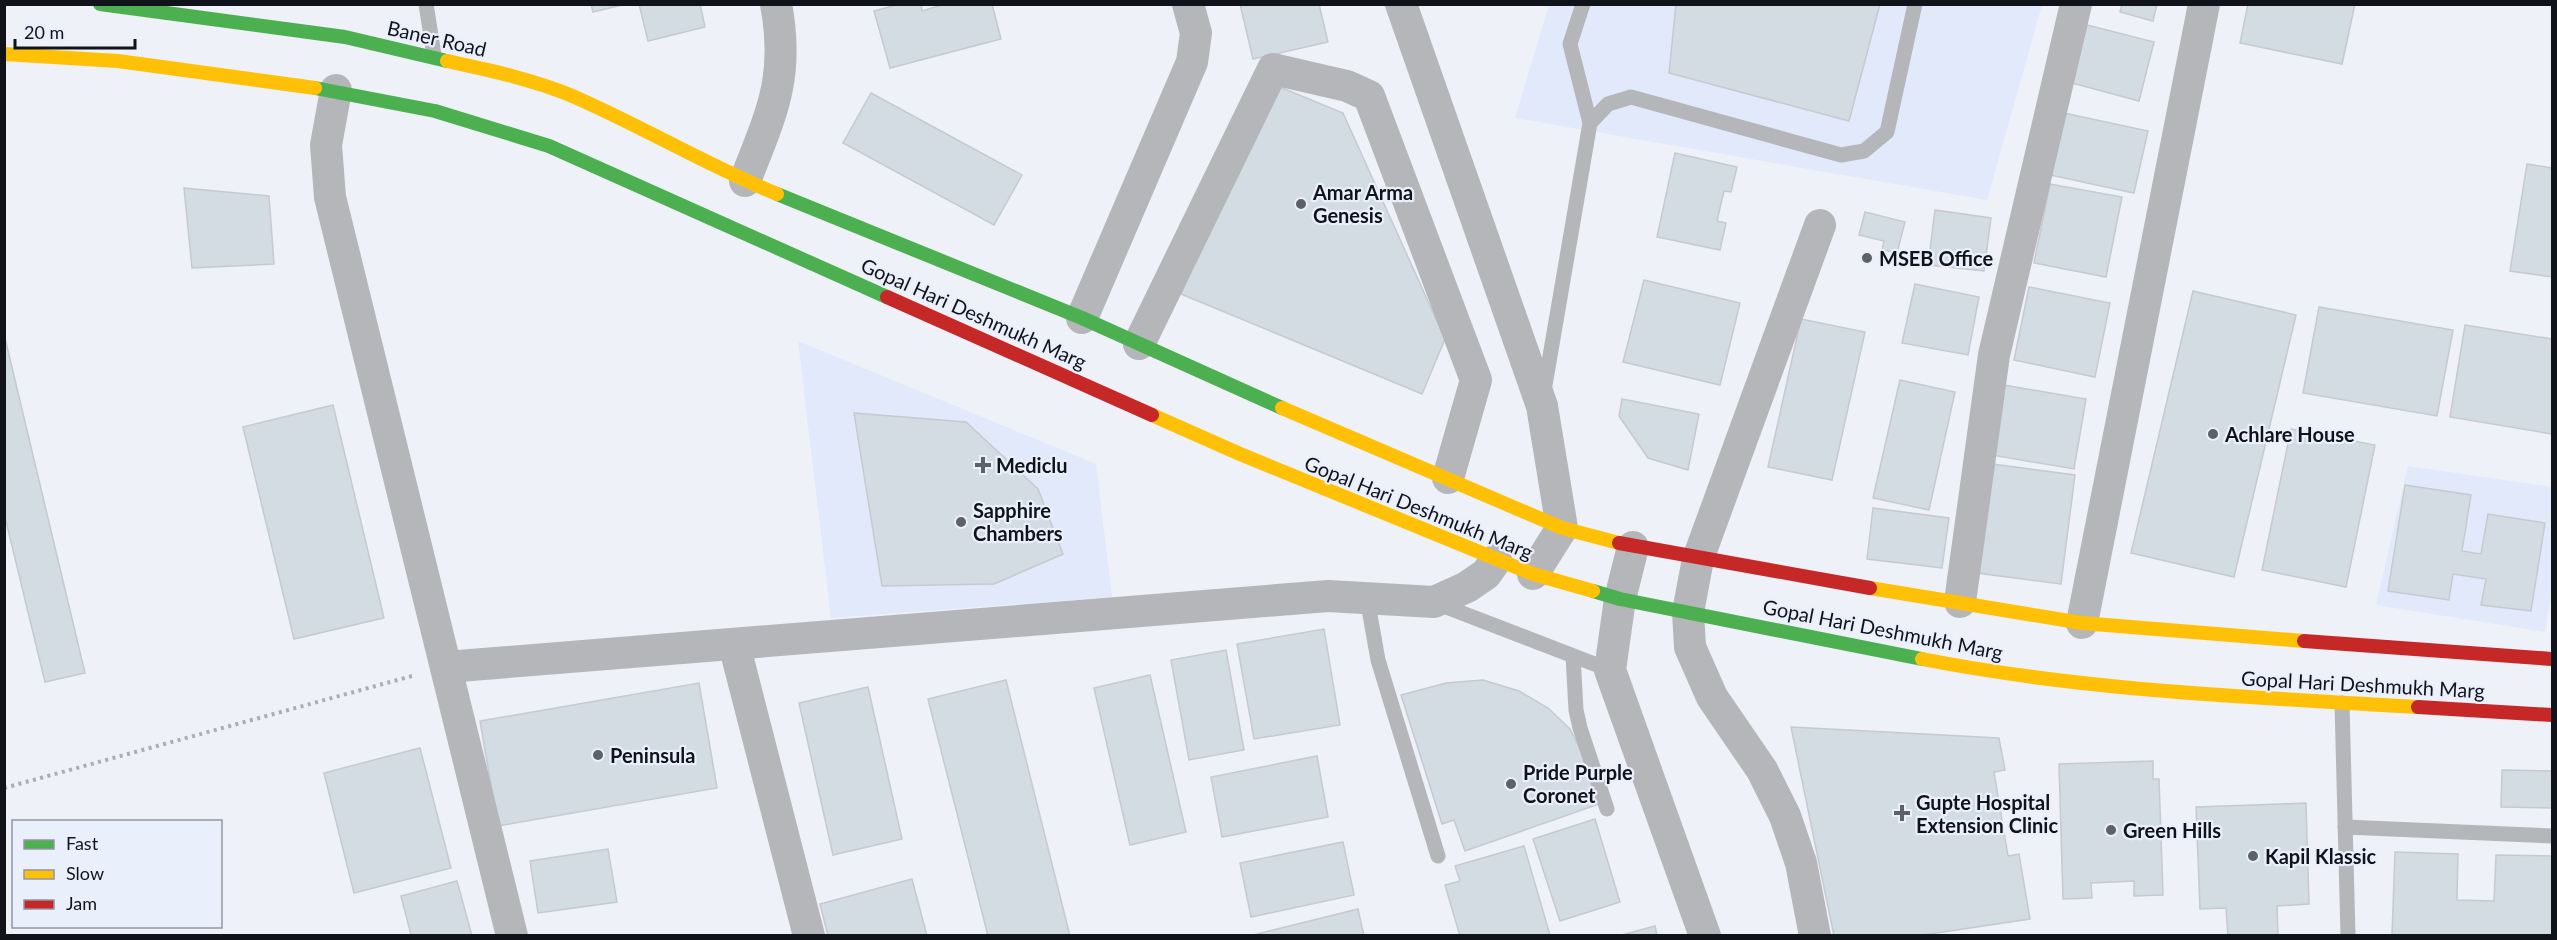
<svg xmlns="http://www.w3.org/2000/svg" width="2557" height="940" font-family="Lato,sans-serif">
<rect width="100%" height="100%" fill="#eef1f8"/>
<g fill="#e1e9fb">
<path d="M 1549,5 L 2042,5 L 1987,200 L 1515,118 Z"/>
<path d="M 798,341 L 1096,464 L 1112,597 L 831,618 Z"/>
<path d="M 2408,466 L 2552,487 L 2552,590 L 2545,632 L 2376,605 Z"/>
</g>
<g fill="#d3dbe3" stroke="#c6cad0" stroke-width="1.5">
<path d="M 591,4 L 626,4 L 593,12 Z"/>
<path d="M 639,4 L 700,4 L 705,27 L 648,41 Z"/>
<path d="M 900,4 L 921,4 L 922,11 L 945,4 L 992,4 L 1001,39 L 890,68 L 874,11 Z"/>
<path d="M 1240,4 L 1319,4 L 1328,42 L 1253,59 Z"/>
<path d="M 1676,4 L 1880,4 L 1849,121 L 1669,73 Z"/>
<path d="M 2122,4 L 2157,4 L 2153,21 L 2120,12 Z"/>
<path d="M 2248,4 L 2355,4 L 2342,64 L 2240,43 Z"/>
<path d="M 2087,25 L 2154,42 L 2139,101 L 2072,83 Z"/>
<path d="M 1270,83 L 1343,113 L 1445,339 L 1422,394 L 1181,294 Z"/>
<path d="M 871,93 L 1022,175 L 994,225 L 843,143 Z"/>
<path d="M 2064,113 L 2148,131 L 2134,193 L 2050,175 Z"/>
<path d="M 1675,153 L 1737,167 L 1731,192 L 1724,191 L 1717,221 L 1726,223 L 1720,250 L 1657,237 Z"/>
<path d="M 2527,164 L 2552,168 L 2552,277 L 2510,271 Z"/>
<path d="M 2050,184 L 2122,197 L 2106,277 L 2034,263 Z"/>
<path d="M 184,188 L 269,196 L 274,264 L 192,268 Z"/>
<path d="M 1935,210 L 1991,218 L 1984,271 L 1928,265 Z"/>
<path d="M 1865,212 L 1905,222 L 1897,253 L 1882,250 L 1884,241 L 1859,235 Z"/>
<path d="M 1644,280 L 1740,303 L 1720,385 L 1623,362 Z"/>
<path d="M 1915,284 L 1979,297 L 1968,355 L 1902,343 Z"/>
<path d="M 2029,287 L 2110,303 L 2095,377 L 2014,360 Z"/>
<path d="M 2193,291 L 2296,315 L 2234,577 L 2131,553 Z"/>
<path d="M 2319,307 L 2453,330 L 2437,416 L 2303,393 Z"/>
<path d="M 1801,319 L 1865,332 L 1832,480 L 1768,467 Z"/>
<path d="M 2465,325 L 2552,339 L 2552,434 L 2450,417 Z"/>
<path d="M 4,334 L 85,673 L 45,682 L 4,513 Z"/>
<path d="M 1900,380 L 1955,392 L 1929,510 L 1873,498 Z"/>
<path d="M 1998,384 L 2086,399 L 2074,469 L 1986,454 Z"/>
<path d="M 1622,399 L 1699,414 L 1688,470 L 1648,458 L 1619,416 Z"/>
<path d="M 333,405 L 384,618 L 294,639 L 243,427 Z"/>
<path d="M 854,413 L 966,422 L 1038,489 L 1063,554 L 994,584 L 882,586 Z"/>
<path d="M 2291,429 L 2375,445 L 2346,587 L 2262,570 Z"/>
<path d="M 1992,464 L 2075,475 L 2061,584 L 1977,573 Z"/>
<path d="M 2405,485 L 2471,495 L 2462,551 L 2481,554 L 2488,514 L 2545,523 L 2531,611 L 2481,605 L 2486,579 L 2453,574 L 2449,600 L 2388,591 Z"/>
<path d="M 1873,508 L 1949,518 L 1942,568 L 1867,559 Z"/>
<path d="M 1324,629 L 1340,725 L 1254,739 L 1237,644 Z"/>
<path d="M 1226,650 L 1244,750 L 1189,760 L 1171,660 Z"/>
<path d="M 1150,675 L 1186,832 L 1130,845 L 1094,688 Z"/>
<path d="M 1006,680 L 1070,936 L 988,936 L 928,699 Z"/>
<path d="M 1483,680 L 1519,691 L 1548,708 L 1570,729 L 1588,765 L 1599,804 L 1465,851 L 1454,820 L 1442,824 L 1401,695 L 1446,683 Z"/>
<path d="M 699,683 L 717,788 L 498,826 L 480,721 Z"/>
<path d="M 868,687 L 902,839 L 833,855 L 799,703 Z"/>
<path d="M 1791,727 L 1999,738 L 2005,770 L 1994,772 L 2008,856 L 2019,854 L 2030,919 L 1916,936 L 1834,936 Z"/>
<path d="M 420,748 L 451,868 L 354,893 L 324,773 Z"/>
<path d="M 1317,756 L 1328,817 L 1222,837 L 1211,777 Z"/>
<path d="M 2153,761 L 2153,779 L 2159,779 L 2163,895 L 2134,896 L 2134,881 L 2091,883 L 2092,898 L 2063,899 L 2059,764 Z"/>
<path d="M 2502,770 L 2552,771 L 2552,808 L 2501,807 Z"/>
<path d="M 2306,803 L 2309,904 L 2277,906 L 2278,936 L 2228,936 L 2226,908 L 2200,909 L 2196,807 Z"/>
<path d="M 1595,819 L 1620,902 L 1560,921 L 1533,839 Z"/>
<path d="M 1343,842 L 1354,895 L 1251,917 L 1240,863 Z"/>
<path d="M 1524,846 L 1550,935 L 1460,936 L 1445,885 L 1460,881 L 1455,866 Z"/>
<path d="M 608,849 L 617,902 L 538,913 L 530,861 Z"/>
<path d="M 2395,852 L 2458,854 L 2457,900 L 2494,901 L 2496,855 L 2552,856 L 2552,936 L 2392,936 Z"/>
<path d="M 912,879 L 927,936 L 828,936 L 820,904 Z"/>
<path d="M 457,881 L 472,936 L 408,936 L 411,935 L 401,896 Z"/>
<path d="M 1358,909 L 1364,936 L 1253,936 L 1253,935 Z"/>
<path d="M 1655,926 L 1657,936 L 1618,936 Z"/>
</g>
<g fill="none" stroke-linecap="round" stroke-linejoin="round">
<path stroke="#acadb1" stroke-width="4" stroke-dasharray="3 4.5" stroke-linecap="butt" d="M 4,788 L 412,676"/>
<g stroke="#b5b6ba" stroke-width="15">
<path d="M 426,4 L 434,55"/>
<path d="M 1583,4 L 1570,44 L 1590,123"/>
<path d="M 1544,391 L 1590,123 L 1608,104 L 1631,97 L 1841,155 L 1864,151 L 1887,132 L 1915,4"/>
<path d="M 1367,598 L 1378,660 L 1438,856"/>
<path d="M 1436,603 L 1610,670"/>
<path d="M 1573,656 L 1576,710 L 1580,728 L 1607,809"/>
<path d="M 2342,703 L 2348,936"/>
<path d="M 2345,827 L 2552,836"/>
</g>
<g stroke="#b5b6ba" stroke-width="32">
<path d="M 1401,4 L 1542,406 L 1562,528 L 1533,574"/>
<path d="M 336,90 L 326,145 L 330,197 L 512,936"/>
<path d="M 745,181 C 771,114 790,78 776,4"/>
<path d="M 1082,318 L 1192,62 L 1196,33 L 1188,4"/>
<path d="M 1139,344 L 1273,69 L 1347,86 L 1369,96 L 1476,380 L 1448,478"/>
<path d="M 1633,547 L 1620,599 L 1610,670 L 1705,936"/>
<path d="M 1960,602 L 1994,355 L 2076,4"/>
<path d="M 2082,623 L 2204,4"/>
<path d="M 734,644 L 809,936"/>
<path d="M 446,667 L 1328,596 L 1434,602 L 1467,587 L 1486,574 L 1496,560"/>
<path d="M 1815,936 L 1801,863 L 1785,816 L 1762,770 L 1712,697 L 1690,647 L 1688,612 L 1698,559 L 1820,225"/>
</g>
<g stroke="#4caf50" stroke-width="14">
<path d="M 100,4 L 345,37 L 447,61"/>
<path d="M 315,88 L 435,111 L 549,146 L 887,297"/>
<path d="M 777,194 L 1082,318 L 1282,408"/>
<path d="M 1593,591 L 1620,599 L 1922,659"/>
</g>
<g stroke="#ffc107" stroke-width="14">
<path d="M 4,54 L 118,61 L 315,88"/>
<path d="M 447,61 C 488,70 531,79 570,95 C 640,125 706,165 777,194"/>
<path d="M 1282,408 L 1562,528 L 1619,543"/>
<path d="M 1152,415 L 1240,454 L 1533,574 L 1593,591"/>
<path d="M 1870,588 L 2082,623 L 2304,641"/>
<path d="M 1922,659 C 2086,691 2252,697 2418,707"/>
</g>
<g stroke="#c62828" stroke-width="14">
<path d="M 887,297 L 1152,415"/>
<path d="M 1619,543 L 1870,588"/>
<path d="M 2304,641 L 2552,659"/>
<path d="M 2418,707 L 2552,715"/>
</g>
</g>
<g fill="#5e6168" stroke="#eaeffc" stroke-width="2">
<circle cx="1301" cy="204" r="6"/>
<circle cx="1867" cy="258" r="6"/>
<circle cx="2213" cy="434" r="6"/>
<path d="M980 456h6v6h6v6h-6v6h-6v-6h-6v-6h6z"/>
<circle cx="961" cy="522" r="6"/>
<circle cx="598" cy="755" r="6"/>
<circle cx="1511" cy="784" r="6"/>
<path d="M1899 804h6v6h6v6h-6v6h-6v-6h-6v-6h6z"/>
<circle cx="2111" cy="830" r="6"/>
<circle cx="2253" cy="856" r="6"/>
</g>
<g text-anchor="middle" dominant-baseline="central" stroke-width="4.5" stroke-linejoin="round" paint-order="stroke">
<g font-size="20" fill="#10131a" stroke="#eaeffc">
<text transform="translate(437 38) rotate(13)">Baner Road</text>
<text transform="translate(974 313) rotate(24)">Gopal Hari Deshmukh Marg</text>
<text transform="translate(1419 507) rotate(22)">Gopal Hari Deshmukh Marg</text>
<text transform="translate(1883 629) rotate(11)">Gopal Hari Deshmukh Marg</text>
<text transform="translate(2363 684) rotate(3)">Gopal Hari Deshmukh Marg</text>
</g>
<g font-size="20" font-weight="bold" fill="#10131a" stroke="#eaeffc" text-anchor="start">
<text x="1313" y="192">Amar Arma<tspan x="1313" dy="23">Genesis</tspan></text>
<text x="1879" y="258">MSEB Office</text>
<text x="2225" y="434">Achlare House</text>
<text x="996" y="465">Mediclu</text>
<text x="973" y="510">Sapphire<tspan x="973" dy="23">Chambers</tspan></text>
<text x="610" y="755">Peninsula</text>
<text x="1523" y="772">Pride Purple<tspan x="1523" dy="23">Coronet</tspan></text>
<text x="1916" y="802">Gupte Hospital<tspan x="1916" dy="23">Extension Clinic</tspan></text>
<text x="2123" y="830">Green Hills</text>
<text x="2265" y="856">Kapil Klassic</text>
</g>
</g>
<rect width="2557" height="940" fill="none" stroke="#10131a" stroke-width="12"/>
<rect x="12" y="820" width="210" height="108" fill="#eaeffc" stroke="#9397a2" stroke-width="1.5"/>
<rect x="24" y="840" width="30" height="9" fill="#4caf50" stroke="#9397a2" stroke-width="1.5"/>
<text x="66" y="850" font-size="18" fill="#10131a">Fast</text>
<rect x="24" y="870" width="30" height="9" fill="#ffc107" stroke="#9397a2" stroke-width="1.5"/>
<text x="66" y="880" font-size="18" fill="#10131a">Slow</text>
<rect x="24" y="900" width="30" height="9" fill="#c62828" stroke="#9397a2" stroke-width="1.5"/>
<text x="66" y="910" font-size="18" fill="#10131a">Jam</text>
<path d="M15 39v9h120v-9" fill="none" stroke="#10131a" stroke-width="3"/>
<text x="24" y="39" font-size="18" fill="#10131a" stroke="#eaeffc" stroke-width="4.5" paint-order="stroke">20 m</text>
</svg>
